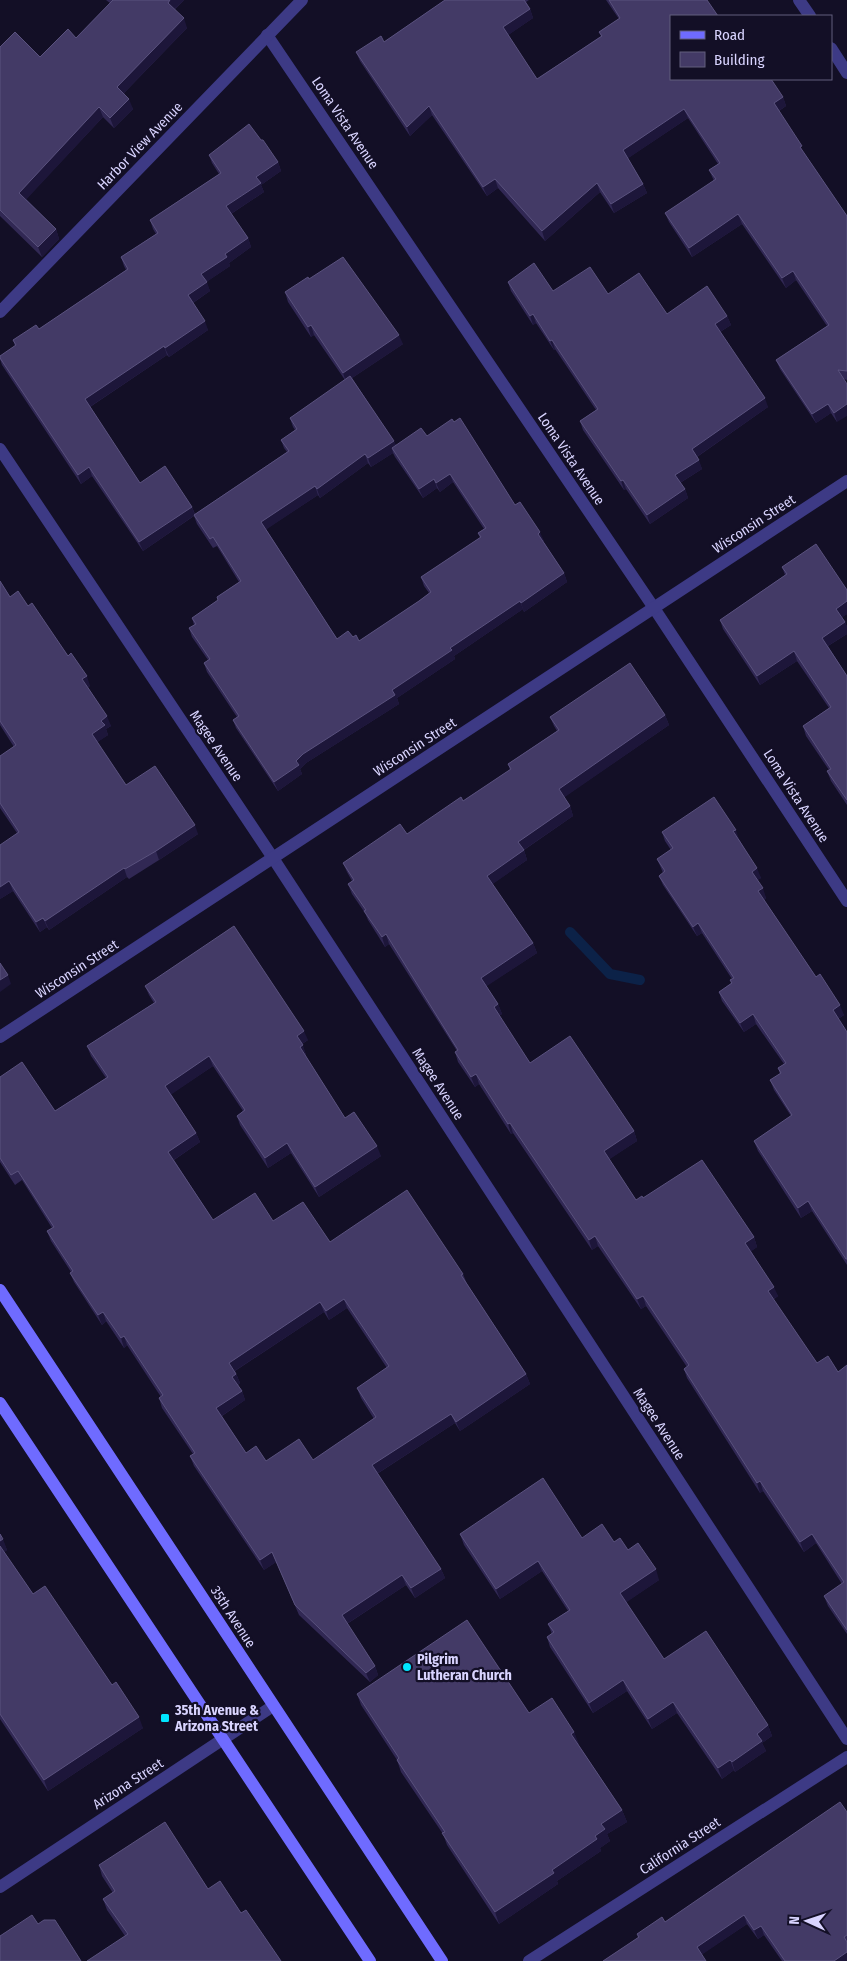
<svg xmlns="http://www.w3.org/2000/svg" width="847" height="1961" font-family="'Fira Sans Condensed',sans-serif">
<rect width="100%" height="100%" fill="#130f26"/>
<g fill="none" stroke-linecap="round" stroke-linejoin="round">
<path stroke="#0c2248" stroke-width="10" d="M 570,932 L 610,974 L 640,980"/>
<g stroke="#3d3a85" stroke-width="12">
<path d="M 799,0 L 810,16"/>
<path d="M 267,35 L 654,608 L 847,901"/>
<path d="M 831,48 L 847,73"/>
<path d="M 0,312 L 302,0"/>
<path d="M 0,449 L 273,858 L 847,1739"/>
<path d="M 0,1037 L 847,481"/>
<path d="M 0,1887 L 273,1706"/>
<path d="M 529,1961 L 847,1757"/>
</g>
<g stroke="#6f6bff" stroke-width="12">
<path d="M 0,1290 L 442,1961"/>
<path d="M 0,1403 L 370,1961"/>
</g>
</g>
<g fill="#312854" fill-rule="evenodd">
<path d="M 106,0 L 184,0 L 175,9 L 187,28 L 124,93 L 133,109 L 114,128 L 103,117 L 26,199 L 56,229 L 59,239 L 42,257 L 0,216 L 0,47 L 40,57 L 76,38 L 110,3 Z"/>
<path d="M 445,0 L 529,0 L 526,2 L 530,9 L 533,18 L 508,35 L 537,79 L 601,36 L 599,32 L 619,19 L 606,0 L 707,0 L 671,16 L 783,97 L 786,106 L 779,111 L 804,153 L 847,216 L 847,380 L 844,379 L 837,422 L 831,413 L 816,423 L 780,369 L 776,360 L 827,326 L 796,280 L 786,288 L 742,224 L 692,257 L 669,222 L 665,213 L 714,181 L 709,170 L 718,164 L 688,118 L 628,158 L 643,184 L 647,193 L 614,213 L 600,192 L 545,241 L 498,188 L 487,196 L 432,115 L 410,136 L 360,61 L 356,52 L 384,42 Z"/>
<path d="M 209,155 L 278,162 L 281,171 L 261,185 L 264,192 L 231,214 L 248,238 L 251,247 L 229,263 L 230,266 L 206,282 L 210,291 L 193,303 L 208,330 L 169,357 L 167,355 L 90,407 L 140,483 L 192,507 L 195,514 L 287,452 L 284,448 L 281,440 L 295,430 L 293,427 L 290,418 L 345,380 L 314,335 L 311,337 L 288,302 L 285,292 L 309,279 L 403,344 L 352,378 L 396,445 L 427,436 L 515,505 L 544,541 L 543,541 L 564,573 L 567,582 L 524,612 L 523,609 L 454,656 L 455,659 L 397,698 L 399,704 L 306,763 L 300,769 L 302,774 L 278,791 L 236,728 L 233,720 L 237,717 L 207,672 L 204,663 L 208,660 L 192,637 L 189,628 L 194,625 L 192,618 L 218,600 L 217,597 L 239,582 L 217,546 L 213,548 L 197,524 L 194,516 L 143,551 L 92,476 L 81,484 L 2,365 L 0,359 L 0,356 L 15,346 L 13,340 L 39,329 L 126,270 L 124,266 L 121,257 L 156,234 L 153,229 L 150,220 L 219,174 L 212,163 ZM 393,453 L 395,457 L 423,498 L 437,488 L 440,492 L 453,482 L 484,529 L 478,533 L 480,538 L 421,577 L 424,586 L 429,593 L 419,601 L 359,641 L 353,637 L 337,639 L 266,529 L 318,495 L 320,498 L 368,463 L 371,467 Z"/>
<path d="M 508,282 L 553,291 L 608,294 L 667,314 L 727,316 L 731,325 L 720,332 L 768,407 L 697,457 L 702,469 L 680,483 L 685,489 L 688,498 L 650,524 L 626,489 L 624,490 L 583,430 L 580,421 L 596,410 L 555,349 L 554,350 L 536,323 L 533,325 L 511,291 Z"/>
<path d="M 782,567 L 847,590 L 847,614 L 842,617 L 845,622 L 847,627 L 847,634 L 828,646 L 847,676 L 847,805 L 831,781 L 827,771 L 829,770 L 806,736 L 803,726 L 829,708 L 797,661 L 760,685 L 723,629 L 720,620 L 785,575 Z"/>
<path d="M 0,581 L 10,597 L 28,606 L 68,656 L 90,686 L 88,687 L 111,726 L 106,729 L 108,735 L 97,742 L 126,785 L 198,834 L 159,860 L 129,879 L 127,877 L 49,930 L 47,927 L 40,932 L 13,891 L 0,899 L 17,833 L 0,808 L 0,756 L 14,747 L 0,725 Z"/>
<path d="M 665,715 L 669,725 L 564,797 L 570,806 L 573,816 L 524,850 L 527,860 L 492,884 L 533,943 L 537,953 L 486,986 L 498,1004 L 502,1014 L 499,1016 L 530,1063 L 634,1131 L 637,1141 L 609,1159 L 636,1200 L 643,1198 L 754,1237 L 757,1247 L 751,1251 L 778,1296 L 773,1300 L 817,1363 L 838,1372 L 847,1365 L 847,1634 L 828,1606 L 824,1596 L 842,1584 L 816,1543 L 804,1552 L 763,1491 L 760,1493 L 687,1378 L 684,1369 L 687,1367 L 646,1306 L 641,1309 L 598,1246 L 592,1250 L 513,1133 L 511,1134 L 479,1084 L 475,1087 L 458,1062 L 455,1052 L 457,1051 L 389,944 L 385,947 L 368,920 L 365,913 L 352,894 L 348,884 L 352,881 L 347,872 L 343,863 L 407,834 L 463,801 L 510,770 L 508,764 L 557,731 L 554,726 L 550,717 Z"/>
<path d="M 662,832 L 739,839 L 761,878 L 757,880 L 766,898 L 764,900 L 816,977 L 844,1015 L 838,1019 L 847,1032 L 847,1265 L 812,1211 L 801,1218 L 758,1151 L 754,1141 L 791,1116 L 774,1090 L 770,1080 L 780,1074 L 778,1068 L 784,1064 L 756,1024 L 744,1032 L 722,1001 L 719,992 L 731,983 L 730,980 L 732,979 L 702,933 L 697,936 L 663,885 L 659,876 L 663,873 L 661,868 L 657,859 L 671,850 L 665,841 Z"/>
<path d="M 145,986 L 308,1040 L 302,1044 L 306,1055 L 305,1055 L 345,1118 L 381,1156 L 319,1197 L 291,1153 L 268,1168 L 240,1125 L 237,1116 L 243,1111 L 213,1066 L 171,1094 L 196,1133 L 200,1142 L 174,1160 L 213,1220 L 273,1221 L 330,1242 L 463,1274 L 467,1284 L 526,1374 L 530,1384 L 460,1431 L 455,1423 L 377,1474 L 441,1569 L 445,1578 L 415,1598 L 406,1585 L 347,1624 L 375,1666 L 378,1675 L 370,1682 L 299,1615 L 276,1562 L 264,1570 L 194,1466 L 190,1456 L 193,1454 L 162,1408 L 159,1398 L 161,1397 L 127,1345 L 124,1348 L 106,1321 L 102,1325 L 74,1282 L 70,1273 L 71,1272 L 51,1241 L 47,1231 L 52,1228 L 22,1180 L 15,1185 L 0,1162 L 0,1077 L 55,1111 L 106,1078 L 91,1056 L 87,1046 L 154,1003 L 149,995 ZM 347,1308 L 387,1368 L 357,1388 L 361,1398 L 374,1419 L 313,1460 L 266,1461 L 246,1453 L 222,1416 L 245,1400 L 242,1391 L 238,1385 L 240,1383 L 235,1371 L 324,1312 L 329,1320 Z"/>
<path d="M 0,1534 L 7,1550 L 4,1552 L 33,1594 L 112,1685 L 143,1728 L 48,1791 L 0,1719 Z"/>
<path d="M 460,1534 L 582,1538 L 614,1542 L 628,1550 L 659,1580 L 626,1602 L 664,1659 L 768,1725 L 772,1736 L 762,1743 L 766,1751 L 735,1772 L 734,1770 L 722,1779 L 677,1713 L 652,1729 L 627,1691 L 593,1713 L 550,1647 L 547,1637 L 552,1634 L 548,1624 L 568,1611 L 542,1571 L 500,1599 L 464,1545 Z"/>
<path d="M 357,1694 L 529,1713 L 574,1732 L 578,1744 L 622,1810 L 627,1822 L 607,1834 L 610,1841 L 600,1848 L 601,1851 L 557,1881 L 558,1884 L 499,1924 L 447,1845 L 443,1834 L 401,1772 L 397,1760 L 361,1705 Z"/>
<path d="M 847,1812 L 847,1961 L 782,1961 L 764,1935 L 758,1939 L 747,1924 L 702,1954 L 638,1938 L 637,1934 L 665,1922 Z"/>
<path d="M 99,1865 L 208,1889 L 241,1913 L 281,1961 L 125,1936 L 107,1910 L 103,1899 L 113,1893 L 102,1876 Z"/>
</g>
<g fill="#1d163a">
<path d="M 170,0 L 184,0 L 171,12 L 168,3 Z"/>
<path d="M 530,9 L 533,18 L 507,36 L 503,27 Z"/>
<path d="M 184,18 L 187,28 L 121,96 L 117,87 Z"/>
<path d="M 783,97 L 786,106 L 777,112 L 774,103 Z"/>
<path d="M 129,99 L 133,109 L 114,128 L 110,118 Z"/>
<path d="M 429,106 L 432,115 L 410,136 L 407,127 Z"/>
<path d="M 99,107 L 103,117 L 23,203 L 19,193 Z"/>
<path d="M 684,109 L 688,118 L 627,159 L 623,150 Z"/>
<path d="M 278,162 L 281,171 L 261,185 L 264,192 L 229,215 L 226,206 L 256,177 Z"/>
<path d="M 495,179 L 498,188 L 487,196 L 483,187 Z"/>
<path d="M 597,183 L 600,192 L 545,241 L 542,231 Z"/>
<path d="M 643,184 L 647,193 L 614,213 L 611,204 Z"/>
<path d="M 738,214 L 742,224 L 692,257 L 689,248 Z"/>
<path d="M 56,229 L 59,239 L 42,257 L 38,247 Z"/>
<path d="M 248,238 L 251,247 L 229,263 L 230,266 L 205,283 L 201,274 L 225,254 Z"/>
<path d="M 793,271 L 796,280 L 786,288 L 782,278 Z"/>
<path d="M 207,282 L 210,291 L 191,304 L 188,295 Z"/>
<path d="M 533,314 L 536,323 L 533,325 L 530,316 Z"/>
<path d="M 727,316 L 731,325 L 718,333 L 715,324 Z"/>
<path d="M 205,321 L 208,330 L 169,357 L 165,348 Z"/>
<path d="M 311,325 L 314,335 L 311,337 L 308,327 Z"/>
<path d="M 399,335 L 403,344 L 346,382 L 343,373 Z"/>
<path d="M 552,340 L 555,349 L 554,350 L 550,341 Z"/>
<path d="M 164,346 L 167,355 L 88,408 L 85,399 Z"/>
<path d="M 765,398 L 768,407 L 695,458 L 692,449 Z"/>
<path d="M 828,404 L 831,413 L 816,423 L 812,414 Z"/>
<path d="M 847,404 L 847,416 L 837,422 L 834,413 Z"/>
<path d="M 394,441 L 398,450 L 392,448 L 393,453 L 371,467 L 368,458 Z"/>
<path d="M 365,454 L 368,463 L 320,498 L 317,489 Z"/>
<path d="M 699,460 L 702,469 L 678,484 L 675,475 Z"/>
<path d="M 89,467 L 92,476 L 81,484 L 78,475 Z"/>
<path d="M 450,474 L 453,482 L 440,492 L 436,483 Z"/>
<path d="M 434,479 L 437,488 L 423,498 L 419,489 Z"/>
<path d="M 623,480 L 626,489 L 624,490 L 621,481 Z"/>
<path d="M 315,486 L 318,495 L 264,531 L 261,522 Z"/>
<path d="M 685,489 L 688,498 L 650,524 L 647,515 Z"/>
<path d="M 192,507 L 195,515 L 143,551 L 139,542 Z"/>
<path d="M 540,532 L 544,541 L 541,542 L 538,534 Z"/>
<path d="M 564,573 L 567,582 L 524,612 L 521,603 Z"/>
<path d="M 520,601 L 523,609 L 454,656 L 455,659 L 397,698 L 399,704 L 306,763 L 300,769 L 302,774 L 278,791 L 274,782 L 303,754 L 450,648 Z"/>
<path d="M 847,601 L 847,614 L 840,619 L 836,609 Z"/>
<path d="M 845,622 L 847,627 L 847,634 L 826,647 L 822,638 Z"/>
<path d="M 794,651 L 797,661 L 760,685 L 757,676 Z"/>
<path d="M 87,676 L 90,686 L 85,689 L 82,679 Z"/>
<path d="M 665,715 L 669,725 L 562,799 L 559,789 Z"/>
<path d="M 107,716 L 111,726 L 106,729 L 108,735 L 95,744 L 92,734 L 101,721 Z"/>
<path d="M 570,806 L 573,816 L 522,851 L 518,842 Z"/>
<path d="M 195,825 L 198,834 L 159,860 L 156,851 Z"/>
<path d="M 736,830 L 739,839 L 737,841 L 733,831 Z"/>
<path d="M 524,850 L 527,860 L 490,886 L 487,876 Z"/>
<path d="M 124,868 L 127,877 L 49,930 L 45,921 Z"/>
<path d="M 757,868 L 761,878 L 755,882 L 752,872 Z"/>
<path d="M 9,881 L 13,891 L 0,899 L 0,887 Z"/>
<path d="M 763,888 L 766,898 L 762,901 L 758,891 Z"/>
<path d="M 43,918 L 47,927 L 40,932 L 36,922 Z"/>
<path d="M 698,923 L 702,933 L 697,936 L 693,927 Z"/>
<path d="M 386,934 L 389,944 L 385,947 L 382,937 Z"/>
<path d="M 533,943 L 537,953 L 484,988 L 481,978 Z"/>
<path d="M 8,975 L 11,984 L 0,992 L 0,980 Z"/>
<path d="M 498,1004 L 502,1014 L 497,1017 L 494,1007 Z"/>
<path d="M 840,1005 L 844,1015 L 836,1020 L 833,1010 Z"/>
<path d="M 753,1014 L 756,1024 L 744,1032 L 740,1023 Z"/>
<path d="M 304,1031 L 308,1040 L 300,1045 L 297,1036 Z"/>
<path d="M 303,1045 L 306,1055 L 303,1057 L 300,1047 Z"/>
<path d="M 209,1056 L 213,1066 L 169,1096 L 165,1086 Z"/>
<path d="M 476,1074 L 479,1084 L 475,1087 L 471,1077 Z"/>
<path d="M 510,1123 L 513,1133 L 511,1134 L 508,1124 Z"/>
<path d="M 634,1131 L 637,1141 L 607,1161 L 604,1151 Z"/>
<path d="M 196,1133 L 200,1142 L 172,1161 L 168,1152 Z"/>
<path d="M 287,1143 L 291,1153 L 268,1168 L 265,1158 Z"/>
<path d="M 377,1146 L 381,1156 L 319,1197 L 315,1187 Z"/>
<path d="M 808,1201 L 812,1211 L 801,1218 L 798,1208 Z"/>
<path d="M 595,1236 L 598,1246 L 592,1250 L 589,1240 Z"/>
<path d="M 754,1237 L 757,1247 L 749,1253 L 745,1243 Z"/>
<path d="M 774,1287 L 778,1296 L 771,1301 L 768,1291 Z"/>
<path d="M 643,1296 L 646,1306 L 641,1309 L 637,1299 Z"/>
<path d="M 344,1299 L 347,1308 L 329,1320 L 326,1311 Z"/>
<path d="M 320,1302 L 324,1312 L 233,1372 L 229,1363 Z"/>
<path d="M 103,1312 L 106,1321 L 102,1325 L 98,1315 Z"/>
<path d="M 124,1336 L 127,1345 L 124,1348 L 121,1338 Z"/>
<path d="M 236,1374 L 240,1383 L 236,1386 L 232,1377 Z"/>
<path d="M 526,1374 L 530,1384 L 460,1431 L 456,1422 Z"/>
<path d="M 242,1391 L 245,1400 L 220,1417 L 216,1408 Z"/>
<path d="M 451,1414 L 455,1423 L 375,1475 L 372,1465 Z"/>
<path d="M 760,1481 L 763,1491 L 760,1493 L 757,1483 Z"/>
<path d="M 812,1534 L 816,1543 L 804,1552 L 800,1542 Z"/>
<path d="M 3,1539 L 7,1550 L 2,1554 L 0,1549 L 0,1541 Z"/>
<path d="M 272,1552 L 276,1562 L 264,1570 L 260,1560 Z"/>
<path d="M 538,1561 L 542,1571 L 500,1599 L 496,1589 Z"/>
<path d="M 441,1569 L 445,1578 L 415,1598 L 411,1588 Z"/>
<path d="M 656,1569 L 659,1580 L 624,1604 L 620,1593 Z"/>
<path d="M 402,1575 L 406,1585 L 345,1625 L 342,1615 Z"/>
<path d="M 375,1666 L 378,1675 L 370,1682 L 366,1673 Z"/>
<path d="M 623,1680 L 627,1691 L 593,1713 L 589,1703 Z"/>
<path d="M 673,1702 L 677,1713 L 652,1729 L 648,1719 Z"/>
<path d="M 139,1717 L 143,1728 L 48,1791 L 44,1780 Z"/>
<path d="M 768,1725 L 772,1736 L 762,1743 L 766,1751 L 735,1772 L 732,1762 L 757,1734 Z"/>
<path d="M 574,1732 L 579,1744 L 576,1745 L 571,1734 Z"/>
<path d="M 730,1760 L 734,1770 L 722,1779 L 718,1768 Z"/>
<path d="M 622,1810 L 627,1822 L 607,1834 L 610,1841 L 600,1848 L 601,1851 L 557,1881 L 558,1884 L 499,1924 L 495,1912 L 595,1836 L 601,1824 Z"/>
<path d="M 744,1915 L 747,1924 L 700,1956 L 697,1947 Z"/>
<path d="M 761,1926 L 764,1935 L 758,1939 L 754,1930 Z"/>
<path d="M 847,1952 L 847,1961 L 834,1961 Z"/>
</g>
<g fill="#433a66" stroke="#5a527e" fill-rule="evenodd">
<path d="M 113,0 L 170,0 L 168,3 L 184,18 L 117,87 L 129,99 L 110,118 L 99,107 L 19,193 L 56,229 L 38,247 L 0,210 L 0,47 L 15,32 L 40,57 L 68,29 L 76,38 Z"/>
<path d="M 445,0 L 524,0 L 530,9 L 503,27 L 537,79 L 602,36 L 599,32 L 620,18 L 609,0 L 707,0 L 718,16 L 671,16 L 671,79 L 771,79 L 783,97 L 774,103 L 802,146 L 800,147 L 847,216 L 847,371 L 838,370 L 847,384 L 847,404 L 834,413 L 828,404 L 812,414 L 776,360 L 829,325 L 793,271 L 782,278 L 738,214 L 689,248 L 665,213 L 716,179 L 709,170 L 720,163 L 684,109 L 623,150 L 643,184 L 611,204 L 597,183 L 542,231 L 495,179 L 483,187 L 429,106 L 407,127 L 356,52 L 381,36 L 384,42 Z"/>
<path d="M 249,124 L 261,140 L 263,140 L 278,162 L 256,177 L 261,183 L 226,206 L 248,238 L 225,254 L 227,257 L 201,274 L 207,282 L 188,295 L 205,321 L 165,348 L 164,346 L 85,399 L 140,483 L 165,466 L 192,507 L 139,542 L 89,467 L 78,475 L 0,358 L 0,356 L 16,345 L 13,340 L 36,325 L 39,329 L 128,269 L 121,257 L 158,233 L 150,220 L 221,173 L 209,155 Z"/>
<path d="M 343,257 L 399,335 L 343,373 L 311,325 L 308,327 L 285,292 L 308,277 L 309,279 Z"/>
<path d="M 534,263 L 553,291 L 590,267 L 608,294 L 639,273 L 667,314 L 707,286 L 727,316 L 715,324 L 765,398 L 692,449 L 699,460 L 675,475 L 685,489 L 647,515 L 623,480 L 621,481 L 580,421 L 598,409 L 552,340 L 550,341 L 533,314 L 530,316 L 508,282 Z"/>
<path d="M 350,376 L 394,441 L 368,458 L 365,454 L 317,489 L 315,486 L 261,522 L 337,639 L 348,631 L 353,637 L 356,635 L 359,641 L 419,601 L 431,592 L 421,577 L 481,537 L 478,533 L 486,528 L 450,474 L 436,483 L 434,479 L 419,489 L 392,448 L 421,428 L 427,436 L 452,419 L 454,422 L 460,418 L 515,505 L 520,502 L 540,532 L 538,534 L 564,573 L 521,603 L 520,601 L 450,648 L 452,650 L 392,690 L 395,695 L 303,754 L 296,761 L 299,765 L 274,782 L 233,720 L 239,716 L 204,663 L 210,659 L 189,628 L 196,624 L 192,618 L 218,600 L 217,597 L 241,581 L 213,537 L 210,539 L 194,515 L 289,451 L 281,440 L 297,429 L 290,418 Z"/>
<path d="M 816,544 L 847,590 L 847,601 L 836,609 L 845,622 L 822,638 L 847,676 L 847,800 L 827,771 L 831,769 L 803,726 L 831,707 L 794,651 L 757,676 L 720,620 L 787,574 L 782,567 Z"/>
<path d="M 0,581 L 10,597 L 18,591 L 28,606 L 32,603 L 68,656 L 71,653 L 87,676 L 82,679 L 107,716 L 101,721 L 105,725 L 92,734 L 126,785 L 155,766 L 195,825 L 156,851 L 125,869 L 124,868 L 45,921 L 43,918 L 36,922 L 9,881 L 0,887 L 0,845 L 19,832 L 0,803 L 0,756 L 16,745 L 0,721 Z"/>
<path d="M 630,663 L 665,715 L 559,789 L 570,806 L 518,842 L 524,850 L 487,876 L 533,943 L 481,978 L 498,1004 L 494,1007 L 530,1063 L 570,1036 L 634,1131 L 604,1151 L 636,1200 L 642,1196 L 643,1198 L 702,1160 L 754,1237 L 745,1243 L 774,1287 L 768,1291 L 817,1363 L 828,1356 L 838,1372 L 847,1365 L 847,1630 L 824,1596 L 844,1582 L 812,1534 L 800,1542 L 760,1481 L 757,1483 L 684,1369 L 689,1365 L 643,1296 L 637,1299 L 595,1236 L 589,1240 L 510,1123 L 508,1124 L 476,1074 L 471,1077 L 455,1052 L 458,1050 L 386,934 L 382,937 L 364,911 L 366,910 L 348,884 L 354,880 L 343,863 L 400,824 L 407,834 L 461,797 L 463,801 L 511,769 L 508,764 L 559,730 L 550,717 Z"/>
<path d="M 714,797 L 736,830 L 733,831 L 757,868 L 752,872 L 763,888 L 758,891 L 816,977 L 820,974 L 840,1005 L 833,1010 L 847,1032 L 847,1259 L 846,1259 L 808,1201 L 798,1208 L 754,1141 L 792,1115 L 770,1080 L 781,1073 L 778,1068 L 786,1063 L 753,1014 L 740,1023 L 719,992 L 732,983 L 730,980 L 734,978 L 698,923 L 693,927 L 659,876 L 665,871 L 657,859 L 673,848 L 662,832 Z"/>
<path d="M 234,926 L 304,1031 L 297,1036 L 303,1045 L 300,1047 L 345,1118 L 354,1112 L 377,1146 L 315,1187 L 287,1143 L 265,1158 L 237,1116 L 245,1110 L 209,1056 L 165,1086 L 196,1133 L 168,1152 L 213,1220 L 255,1193 L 273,1221 L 303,1202 L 330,1242 L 407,1190 L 463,1274 L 461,1275 L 526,1374 L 456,1422 L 451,1414 L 372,1465 L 441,1569 L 411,1588 L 402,1575 L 342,1615 L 375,1666 L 366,1673 L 295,1605 L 272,1552 L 260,1560 L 190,1456 L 195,1453 L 159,1398 L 163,1395 L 124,1336 L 121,1338 L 103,1312 L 98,1315 L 70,1273 L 73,1271 L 47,1231 L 54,1227 L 18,1171 L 11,1175 L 0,1158 L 0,1077 L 22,1062 L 55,1111 L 108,1077 L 87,1046 L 156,1002 L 145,986 ZM 344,1299 L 389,1366 L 357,1388 L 376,1417 L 313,1460 L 299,1439 L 266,1461 L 256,1446 L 246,1453 L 216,1408 L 242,1391 L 232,1377 L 236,1374 L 229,1363 L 320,1302 L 326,1311 Z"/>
<path d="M 0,963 L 8,975 L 0,980 Z"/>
<path d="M 543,1478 L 582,1538 L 602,1524 L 614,1542 L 620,1538 L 628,1550 L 638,1543 L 656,1569 L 620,1593 L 664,1659 L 706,1631 L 768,1725 L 757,1734 L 762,1741 L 732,1762 L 730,1760 L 718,1768 L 673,1702 L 648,1719 L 623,1680 L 589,1703 L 547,1637 L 554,1632 L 548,1624 L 570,1610 L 538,1561 L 496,1589 L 460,1534 Z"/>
<path d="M 0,1534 L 3,1539 L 0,1541 Z"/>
<path d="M 0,1546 L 33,1594 L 45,1586 L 112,1685 L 116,1682 L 139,1717 L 44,1780 L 0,1714 Z"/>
<path d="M 467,1620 L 529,1713 L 552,1698 L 574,1732 L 571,1734 L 622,1810 L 601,1824 L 605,1829 L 595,1836 L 597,1839 L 552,1870 L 554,1873 L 495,1912 L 442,1833 L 445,1832 L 397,1760 L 399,1758 L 357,1694 Z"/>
<path d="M 840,1802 L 847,1812 L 847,1935 L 844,1937 L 847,1942 L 847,1952 L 834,1961 L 785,1961 L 761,1926 L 754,1930 L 744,1915 L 697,1947 L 706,1961 L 603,1961 L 639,1937 L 637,1934 L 662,1917 L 665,1922 Z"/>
<path d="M 165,1822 L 208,1889 L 220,1881 L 241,1913 L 246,1910 L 281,1961 L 87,1961 L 128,1934 L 103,1899 L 115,1891 L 99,1865 Z"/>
<path d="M 32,1915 L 38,1924 L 44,1920 L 55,1920 L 81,1961 L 0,1961 L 0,1936 Z"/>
</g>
<g fill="#00e5ff" stroke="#130f26" stroke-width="2">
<circle cx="407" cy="1667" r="5"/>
<rect x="160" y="1713" width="10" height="10" rx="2.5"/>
</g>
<g text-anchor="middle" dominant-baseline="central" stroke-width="4.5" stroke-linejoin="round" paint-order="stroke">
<g font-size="14" fill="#d9d4ff" stroke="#130f26">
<text transform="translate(345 123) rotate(56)">Loma Vista Avenue</text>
<text transform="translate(140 146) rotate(-46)">Harbor View Avenue</text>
<text transform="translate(571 459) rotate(56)">Loma Vista Avenue</text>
<text transform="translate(754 524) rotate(-33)">Wisconsin Street</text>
<text transform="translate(216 746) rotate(56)">Magee Avenue</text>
<text transform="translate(415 747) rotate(-33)">Wisconsin Street</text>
<text transform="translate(796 796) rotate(57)">Loma Vista Avenue</text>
<text transform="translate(77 969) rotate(-33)">Wisconsin Street</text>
<text transform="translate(438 1084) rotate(57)">Magee Avenue</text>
<text transform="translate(659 1424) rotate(57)">Magee Avenue</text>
<text transform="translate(233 1617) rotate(57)">35th Avenue</text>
<text transform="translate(128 1784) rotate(-33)">Arizona Street</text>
<text transform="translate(680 1846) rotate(-33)">California Street</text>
</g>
<g font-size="14" font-weight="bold" fill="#d9d4ff" stroke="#130f26" text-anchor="start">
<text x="417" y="1659">Pilgrim<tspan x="417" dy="16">Lutheran Church</tspan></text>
<text x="175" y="1710">35th Avenue &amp;<tspan x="175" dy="16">Arizona Street</tspan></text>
</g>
</g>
<rect x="670" y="15" width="162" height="65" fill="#130f26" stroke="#625e7d"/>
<rect x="680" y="31" width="25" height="8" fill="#6f6bff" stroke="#625e7d"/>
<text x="714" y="40" font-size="15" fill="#d9d4ff">Road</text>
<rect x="680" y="52" width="25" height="15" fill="#433a66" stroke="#625e7d"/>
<text x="714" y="65" font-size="15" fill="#d9d4ff">Building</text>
<g transform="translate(807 1921) rotate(273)" stroke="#130f26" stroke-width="4" paint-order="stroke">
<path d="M0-4L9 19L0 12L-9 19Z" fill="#d9d4ff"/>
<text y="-8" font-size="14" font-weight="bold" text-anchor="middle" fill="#d9d4ff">N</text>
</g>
</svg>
